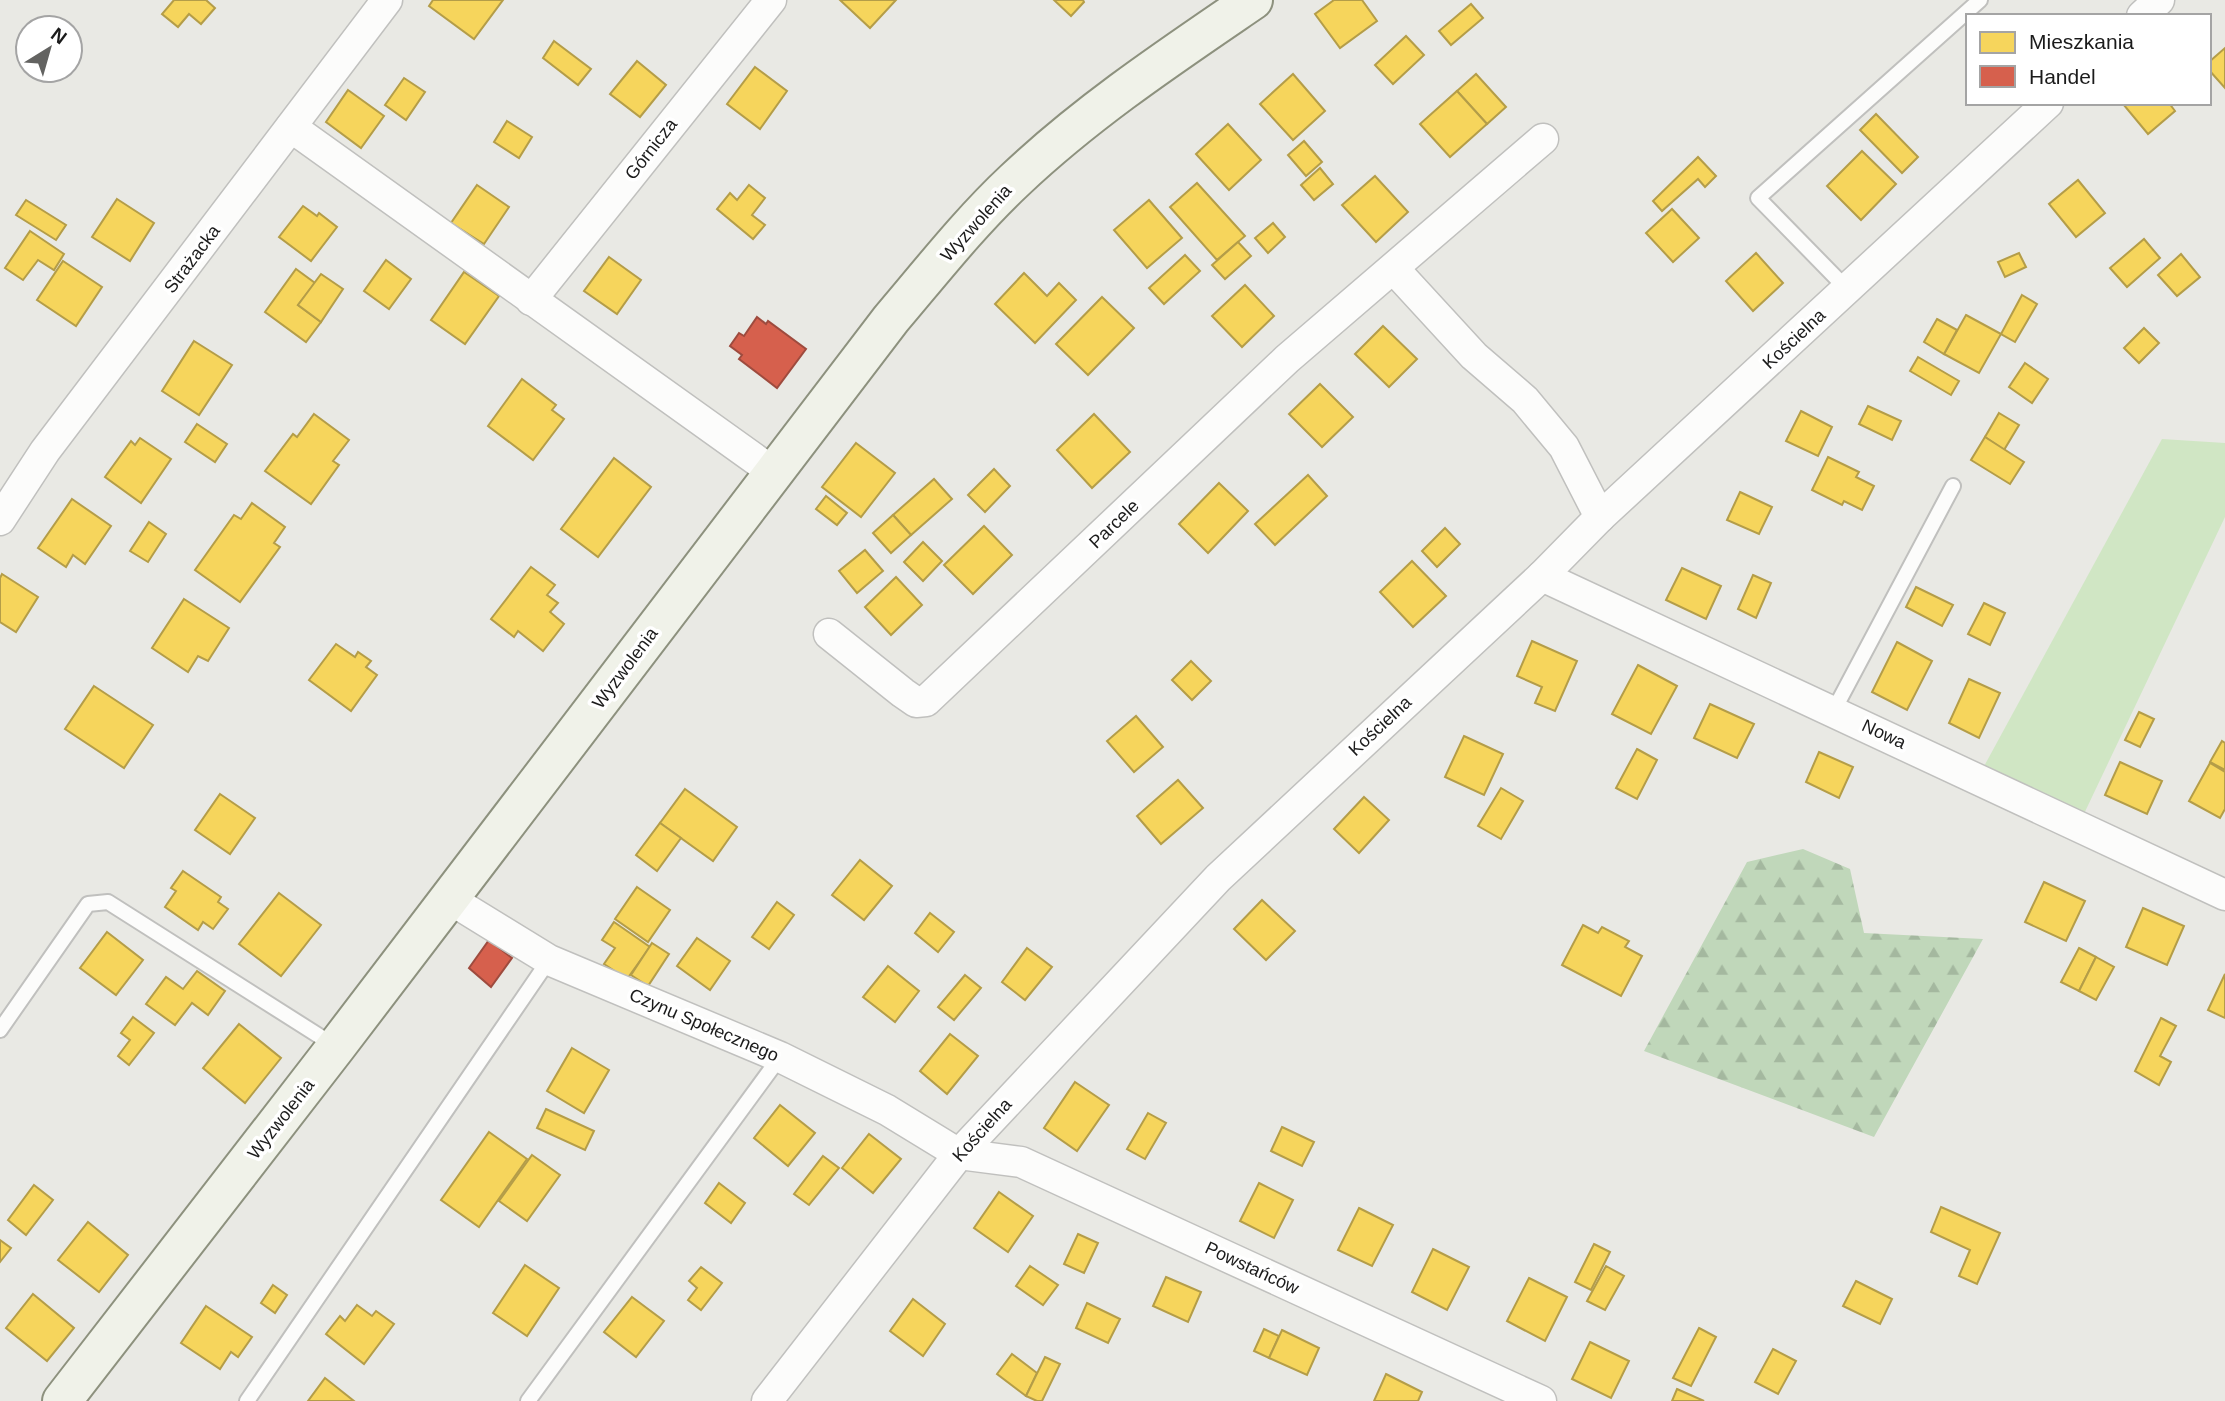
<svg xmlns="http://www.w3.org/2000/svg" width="2225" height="1401" font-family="Arial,sans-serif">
<defs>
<pattern id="forest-firs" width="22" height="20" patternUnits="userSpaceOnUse" patternTransform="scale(1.75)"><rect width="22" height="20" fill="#c0d7ba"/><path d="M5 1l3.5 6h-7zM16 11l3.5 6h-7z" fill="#a4b89f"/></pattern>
</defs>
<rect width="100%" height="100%" fill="#e9e9e4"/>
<path fill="#d0e6c4" d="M 2162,439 L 2225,443 L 2225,517 L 2082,818 L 1982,770 Z"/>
<path fill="url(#forest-firs)" d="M 1803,849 L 1850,869 L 1864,933 L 1983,939 L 1874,1137 L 1644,1051 L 1747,862 Z"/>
<g fill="#f6d55c" stroke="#b49d48" stroke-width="2">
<path d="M 174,0 L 206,0 L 215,8 L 201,24 L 189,14 L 178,27 L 162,14 Z"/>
<path d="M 433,0 L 503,0 L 474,39 L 429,6 Z"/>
<path d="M 840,0 L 896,0 L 870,28 Z"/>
<path d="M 1054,0 L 1083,0 L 1084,2 L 1071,16 Z"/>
<path d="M 1334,0 L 1362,0 L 1377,21 L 1340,48 L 1315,14 Z"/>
<path d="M 1471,4 L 1483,18 L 1451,45 L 1439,31 Z"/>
<path d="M 1406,36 L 1424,55 L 1393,84 L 1375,65 Z"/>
<path d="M 554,41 L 591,69 L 578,85 L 543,58 Z"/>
<path d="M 2225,48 L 2225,88 L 2209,70 L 2209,62 Z"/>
<path d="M 637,61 L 666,85 L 640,117 L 610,94 Z"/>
<path d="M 755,67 L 787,91 L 760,129 L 727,104 Z"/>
<path d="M 1293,74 L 1325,111 L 1293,140 L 1260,104 Z"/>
<path d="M 1476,74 L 1506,107 L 1487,124 L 1457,91 Z"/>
<path d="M 404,78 L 425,92 L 406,120 L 385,105 Z"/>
<path d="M 348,90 L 384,116 L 361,148 L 326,122 Z"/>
<path d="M 1457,91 L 1487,124 L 1450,157 L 1420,124 Z"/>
<path d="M 2169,103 L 2175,111 L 2148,134 L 2123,104 Z"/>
<path d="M 1876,114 L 1918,157 L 1902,173 L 1860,130 Z"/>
<path d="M 507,121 L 532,137 L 519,158 L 494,142 Z"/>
<path d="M 1228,124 L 1261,160 L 1229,190 L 1196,154 Z"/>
<path d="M 1304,141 L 1322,162 L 1306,176 L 1288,155 Z"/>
<path d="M 1862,151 L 1896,184 L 1861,220 L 1827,186 Z"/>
<path d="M 1698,157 L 1716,176 L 1705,187 L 1698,179 L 1662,211 L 1653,201 Z"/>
<path d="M 1320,168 L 1333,184 L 1314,200 L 1301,185 Z"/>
<path d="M 1375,176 L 1408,212 L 1376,242 L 1342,205 Z"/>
<path d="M 2078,180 L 2105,213 L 2076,237 L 2049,204 Z"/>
<path d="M 1197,183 L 1245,236 L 1217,260 L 1170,207 Z"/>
<path d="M 477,185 L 509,207 L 484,244 L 451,223 Z"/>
<path d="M 749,185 L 765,198 L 752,215 L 765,225 L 753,239 L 717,209 L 730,193 L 737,200 Z"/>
<path d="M 117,199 L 154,223 L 130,261 L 92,237 Z"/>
<path d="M 26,200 L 66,225 L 56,240 L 16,215 Z"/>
<path d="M 1149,200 L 1182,238 L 1147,268 L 1114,230 Z"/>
<path d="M 303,206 L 317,216 L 319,213 L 337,227 L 311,261 L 279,237 Z"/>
<path d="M 1672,209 L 1699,238 L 1673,262 L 1646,233 Z"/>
<path d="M 1273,223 L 1285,237 L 1268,253 L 1255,238 Z"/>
<path d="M 30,231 L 64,254 L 54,270 L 38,260 L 23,280 L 5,268 Z"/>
<path d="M 2144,239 L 2160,258 L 2127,287 L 2110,268 Z"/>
<path d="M 1238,242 L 1251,256 L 1225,279 L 1212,265 Z"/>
<path d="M 1756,253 L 1783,283 L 1753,311 L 1726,281 Z"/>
<path d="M 2019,253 L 2026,267 L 2005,277 L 1998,262 Z"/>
<path d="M 2181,254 L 2200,277 L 2177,296 L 2158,275 Z"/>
<path d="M 1185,255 L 1200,271 L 1164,304 L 1149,288 Z"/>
<path d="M 609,257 L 641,280 L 617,314 L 584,291 Z"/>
<path d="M 386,260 L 411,279 L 389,309 L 364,291 Z"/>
<path d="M 63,261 L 102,287 L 76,326 L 37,300 Z"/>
<path d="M 296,269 L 315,283 L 298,305 L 321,322 L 306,342 L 265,312 Z"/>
<path d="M 464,272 L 499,296 L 465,344 L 431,320 Z"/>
<path d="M 1024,273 L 1047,296 L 1059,283 L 1076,300 L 1035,343 L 995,304 Z"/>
<path d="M 321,274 L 343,289 L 321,322 L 298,305 Z"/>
<path d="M 1245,285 L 1274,316 L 1242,347 L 1212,316 Z"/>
<path d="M 2022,295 L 2037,304 L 2015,342 L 2001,334 Z"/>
<path d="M 1102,297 L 1134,328 L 1088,375 L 1056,344 Z"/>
<path d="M 1966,315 L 2001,334 L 1979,373 L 1944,354 Z"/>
<path d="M 1937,319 L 1957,330 L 1944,354 L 1924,342 Z"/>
<path d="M 1383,326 L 1417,359 L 1389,387 L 1355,354 Z"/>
<path d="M 2144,328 L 2159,343 L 2139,363 L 2124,348 Z"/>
<path d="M 194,341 L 232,365 L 199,415 L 162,391 Z"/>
<path d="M 1918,357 L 1959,381 L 1951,395 L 1910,371 Z"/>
<path d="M 2025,363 L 2048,379 L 2032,403 L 2009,387 Z"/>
<path d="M 522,379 L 556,405 L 552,410 L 564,419 L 533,460 L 488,426 Z"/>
<path d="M 1320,384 L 1353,417 L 1322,447 L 1289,414 Z"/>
<path d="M 1868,406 L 1901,421 L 1892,440 L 1859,424 Z"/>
<path d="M 1801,411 L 1832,427 L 1818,456 L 1786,441 Z"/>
<path d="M 1999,413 L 2019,425 L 2004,450 L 1985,437 Z"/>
<path d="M 314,414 L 349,440 L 333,461 L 339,465 L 311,504 L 265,471 L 293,434 L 297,437 Z"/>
<path d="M 1094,414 L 1130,452 L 1092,488 L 1057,450 Z"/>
<path d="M 197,424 L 227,444 L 215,462 L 185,442 Z"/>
<path d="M 1985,437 L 2024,462 L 2010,484 L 1971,460 Z"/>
<path d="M 140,438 L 171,459 L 141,503 L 105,477 L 131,441 L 135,445 Z"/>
<path d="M 856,443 L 895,473 L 861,517 L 822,487 Z"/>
<path d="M 1828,457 L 1859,472 L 1856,477 L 1874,486 L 1862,510 L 1844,501 L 1842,505 L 1812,490 Z"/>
<path d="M 614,458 L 651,487 L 598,557 L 561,529 Z"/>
<path d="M 994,469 L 1010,486 L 985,512 L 968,495 Z"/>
<path d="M 1308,475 L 1327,496 L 1275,545 L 1255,524 Z"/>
<path d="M 934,479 L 952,499 L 911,535 L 893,515 Z"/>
<path d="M 1219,483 L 1248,511 L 1208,553 L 1179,524 Z"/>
<path d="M 1740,492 L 1772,507 L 1759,534 L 1727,520 Z"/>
<path d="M 826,496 L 847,513 L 837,525 L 816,509 Z"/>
<path d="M 72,499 L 111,526 L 85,564 L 73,555 L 66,567 L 38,548 Z"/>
<path d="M 252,503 L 285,527 L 274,543 L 280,547 L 240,602 L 195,570 L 234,515 L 241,519 Z"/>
<path d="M 893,515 L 911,535 L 891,553 L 873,533 Z"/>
<path d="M 149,522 L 166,534 L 148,562 L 130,551 Z"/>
<path d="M 984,526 L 1012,555 L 973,594 L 944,565 Z"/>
<path d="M 1445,528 L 1460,544 L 1437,567 L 1422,551 Z"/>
<path d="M 923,542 L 942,561 L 923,581 L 904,562 Z"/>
<path d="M 865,550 L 883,571 L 857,593 L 839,571 Z"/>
<path d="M 1412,561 L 1446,596 L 1413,627 L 1380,592 Z"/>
<path d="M 531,567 L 555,585 L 547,595 L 558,603 L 550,612 L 564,624 L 543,651 L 518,631 L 514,637 L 491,619 Z"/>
<path d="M 1682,568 L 1721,586 L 1706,619 L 1666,600 Z"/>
<path d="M 2,574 L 38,597 L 16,632 L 0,622 L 0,578 Z"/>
<path d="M 1753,575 L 1771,583 L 1756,618 L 1738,609 Z"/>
<path d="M 896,577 L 922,605 L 891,635 L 865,607 Z"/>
<path d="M 1916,587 L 1953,605 L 1942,626 L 1906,607 Z"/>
<path d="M 184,599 L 229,628 L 208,661 L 198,656 L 188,672 L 152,648 Z"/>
<path d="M 1984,603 L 2005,613 L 1990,645 L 1968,634 Z"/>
<path d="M 1532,641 L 1577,661 L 1555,711 L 1535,703 L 1542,687 L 1517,676 Z"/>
<path d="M 1897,642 L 1932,661 L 1907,710 L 1872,692 Z"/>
<path d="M 336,644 L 355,657 L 358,652 L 371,661 L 366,667 L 377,675 L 351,711 L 309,680 Z"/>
<path d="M 1191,661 L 1211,681 L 1192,700 L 1172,680 Z"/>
<path d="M 1638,665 L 1677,686 L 1651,734 L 1612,714 Z"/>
<path d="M 1969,679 L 2000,693 L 1979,738 L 1949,723 Z"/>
<path d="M 94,686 L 153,725 L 124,768 L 65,729 Z"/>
<path d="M 1710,704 L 1754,724 L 1737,758 L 1694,738 Z"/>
<path d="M 2139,712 L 2154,719 L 2140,747 L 2125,740 Z"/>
<path d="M 1136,716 L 1163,747 L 1134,772 L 1107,741 Z"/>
<path d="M 1464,736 L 1503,754 L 1484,795 L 1445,777 Z"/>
<path d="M 2222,741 L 2225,743 L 2225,770 L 2210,762 Z"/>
<path d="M 1637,749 L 1657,760 L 1637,799 L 1616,788 Z"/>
<path d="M 1819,752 L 1853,767 L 1839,798 L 1806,782 Z"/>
<path d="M 2120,762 L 2162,781 L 2147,814 L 2105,795 Z"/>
<path d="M 2210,763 L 2225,772 L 2225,809 L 2220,818 L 2189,801 Z"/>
<path d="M 1178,780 L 1203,808 L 1161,844 L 1137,816 Z"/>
<path d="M 1501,788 L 1523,801 L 1501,839 L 1478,826 Z"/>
<path d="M 685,789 L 737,827 L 713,861 L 660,823 Z"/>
<path d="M 220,794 L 255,818 L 230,854 L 195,830 Z"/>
<path d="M 1364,797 L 1389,820 L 1359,853 L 1334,829 Z"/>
<path d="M 660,823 L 681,838 L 657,871 L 636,855 Z"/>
<path d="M 860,860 L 892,886 L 864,920 L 832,895 Z"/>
<path d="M 183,871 L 221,897 L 218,902 L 228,909 L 213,929 L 203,922 L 198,930 L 165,907 L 176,891 L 171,888 Z"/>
<path d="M 2044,882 L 2085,901 L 2066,941 L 2025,922 Z"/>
<path d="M 637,887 L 670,910 L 648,942 L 615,919 Z"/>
<path d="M 279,893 L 321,925 L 281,976 L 239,944 Z"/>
<path d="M 1262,900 L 1295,931 L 1266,960 L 1234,929 Z"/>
<path d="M 777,902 L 794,915 L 769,949 L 752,937 Z"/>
<path d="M 2143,908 L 2184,926 L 2167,965 L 2126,947 Z"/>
<path d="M 930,913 L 954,932 L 938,952 L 915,933 Z"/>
<path d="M 614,922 L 650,947 L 627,979 L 604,964 L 615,948 L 602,940 Z"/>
<path d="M 1583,925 L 1598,933 L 1602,927 L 1629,941 L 1625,947 L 1642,956 L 1621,996 L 1562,965 Z"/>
<path d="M 107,932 L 143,960 L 116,995 L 80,968 Z"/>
<path d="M 697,938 L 730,961 L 710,990 L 677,966 Z"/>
<path d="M 652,943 L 669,954 L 648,986 L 631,975 Z"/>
<path d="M 1027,948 L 1052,967 L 1025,1000 L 1002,982 Z"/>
<path d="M 2079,948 L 2096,957 L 2079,991 L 2061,982 Z"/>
<path d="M 2096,957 L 2114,967 L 2096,1000 L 2079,991 Z"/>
<path d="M 888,966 L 919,991 L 895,1022 L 863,997 Z"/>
<path d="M 197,971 L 225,991 L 208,1015 L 192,1003 L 175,1025 L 146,1004 L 166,977 L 183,989 Z"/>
<path d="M 2225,974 L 2225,1018 L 2208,1010 Z"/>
<path d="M 965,975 L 981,988 L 954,1020 L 938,1007 Z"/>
<path d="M 133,1017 L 154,1033 L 129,1065 L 118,1056 L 130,1040 L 121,1033 Z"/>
<path d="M 2161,1018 L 2176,1026 L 2160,1056 L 2171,1062 L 2159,1085 L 2135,1071 Z"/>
<path d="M 239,1024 L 281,1058 L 245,1103 L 203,1068 Z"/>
<path d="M 950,1034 L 978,1056 L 947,1094 L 920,1071 Z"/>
<path d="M 572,1048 L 609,1070 L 584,1113 L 547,1091 Z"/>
<path d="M 1075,1082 L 1109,1105 L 1077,1151 L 1044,1128 Z"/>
<path d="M 780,1105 L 815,1133 L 788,1166 L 754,1138 Z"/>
<path d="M 546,1109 L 594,1131 L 585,1150 L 537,1128 Z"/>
<path d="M 1148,1113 L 1166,1123 L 1145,1159 L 1127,1149 Z"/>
<path d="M 1282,1127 L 1314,1142 L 1302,1166 L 1271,1151 Z"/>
<path d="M 489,1132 L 527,1159 L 479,1227 L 441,1200 Z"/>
<path d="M 869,1134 L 901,1159 L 873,1193 L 842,1168 Z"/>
<path d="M 532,1155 L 560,1175 L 527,1221 L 499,1201 Z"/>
<path d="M 823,1156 L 839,1168 L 809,1205 L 794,1194 Z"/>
<path d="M 719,1183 L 745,1203 L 731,1223 L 705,1203 Z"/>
<path d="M 1259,1183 L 1293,1200 L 1274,1238 L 1240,1221 Z"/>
<path d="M 34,1185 L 53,1200 L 26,1235 L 8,1220 Z"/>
<path d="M 999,1192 L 1033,1216 L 1008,1252 L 974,1228 Z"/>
<path d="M 1941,1207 L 2000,1233 L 1977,1284 L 1959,1276 L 1970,1250 L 1931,1232 Z"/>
<path d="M 1359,1208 L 1393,1225 L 1372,1266 L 1338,1250 Z"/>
<path d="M 88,1222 L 128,1255 L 99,1292 L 58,1260 Z"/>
<path d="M 1078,1234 L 1098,1243 L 1084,1273 L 1064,1264 Z"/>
<path d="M 0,1240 L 11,1248 L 0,1262 Z"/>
<path d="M 1594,1244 L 1610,1252 L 1591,1290 L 1575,1282 Z"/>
<path d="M 1433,1249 L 1469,1267 L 1447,1310 L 1412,1292 Z"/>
<path d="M 525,1265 L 559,1288 L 527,1336 L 493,1313 Z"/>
<path d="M 1030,1266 L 1058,1285 L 1043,1305 L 1016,1286 Z"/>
<path d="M 1606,1266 L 1624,1276 L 1605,1310 L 1587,1301 Z"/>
<path d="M 701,1267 L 722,1283 L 701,1310 L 688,1300 L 697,1288 L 689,1281 Z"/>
<path d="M 1166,1277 L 1201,1292 L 1188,1322 L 1153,1306 Z"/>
<path d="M 1529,1278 L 1567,1297 L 1545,1341 L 1507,1321 Z"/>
<path d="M 1856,1281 L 1892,1299 L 1880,1324 L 1843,1306 Z"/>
<path d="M 273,1285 L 287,1295 L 275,1313 L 261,1303 Z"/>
<path d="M 33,1294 L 74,1328 L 47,1361 L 6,1328 Z"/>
<path d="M 632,1297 L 664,1321 L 636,1357 L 604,1332 Z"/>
<path d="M 913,1299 L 945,1324 L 923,1356 L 890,1331 Z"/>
<path d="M 1087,1303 L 1120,1319 L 1108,1343 L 1076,1328 Z"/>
<path d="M 357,1305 L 372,1316 L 376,1311 L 394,1324 L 364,1364 L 326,1334 L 340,1316 L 345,1321 Z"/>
<path d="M 206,1306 L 252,1337 L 238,1357 L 231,1352 L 220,1369 L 181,1343 Z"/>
<path d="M 1699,1328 L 1716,1337 L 1691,1386 L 1673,1378 Z"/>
<path d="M 1264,1329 L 1279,1336 L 1269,1358 L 1254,1351 Z"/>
<path d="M 1282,1330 L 1319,1348 L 1307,1375 L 1269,1358 Z"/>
<path d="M 1590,1342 L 1629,1361 L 1611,1398 L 1572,1379 Z"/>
<path d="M 1773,1349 L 1796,1361 L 1778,1394 L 1755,1382 Z"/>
<path d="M 1012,1354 L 1037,1373 L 1026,1396 L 997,1374 Z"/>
<path d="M 1045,1357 L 1060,1364 L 1042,1401 L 1037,1401 L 1026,1396 Z"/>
<path d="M 1386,1374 L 1422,1392 L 1418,1401 L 1374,1401 Z"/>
<path d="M 325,1378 L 354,1401 L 308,1401 Z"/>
<path d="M 1677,1389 L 1704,1401 L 1672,1401 Z"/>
</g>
<g fill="#d6604d" stroke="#9e4b3e" stroke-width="2">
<path d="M 757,317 L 766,324 L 768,321 L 806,349 L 777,388 L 739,359 L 742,355 L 730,346 L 739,333 L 744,336 Z"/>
<path d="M 489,940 L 512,958 L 491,987 L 469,968 Z"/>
</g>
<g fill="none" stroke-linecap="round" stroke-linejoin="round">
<g stroke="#c0c0be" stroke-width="18">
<g id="service">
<path d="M 1848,290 L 1758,198 L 1980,0"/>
<path d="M 1834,710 L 1953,486"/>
<path d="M 0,1030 L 88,904 L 108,902 L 335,1046"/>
<path d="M 247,1401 L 549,960"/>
<path d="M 528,1401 L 780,1057"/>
</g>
</g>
<g stroke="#c0c0be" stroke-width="33">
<g id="minor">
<path d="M 2142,16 L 2159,0"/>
<path d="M 291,127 L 773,472"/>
<path d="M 1394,269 L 1474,356 L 1525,400 L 1564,447 L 1600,517"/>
<path d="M 531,300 L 771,0"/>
<path d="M 0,520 L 45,451 L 387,0"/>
<path d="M 1542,576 L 2225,895"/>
<path d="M 829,634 L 903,693 L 916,702 L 926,701 L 1287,359 L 1543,139"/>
<path d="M 448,898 L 549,960 L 780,1057 L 887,1110 L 959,1154 L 1021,1162 L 1541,1401"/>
<path d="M 767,1401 L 959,1154 L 1218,878 L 1542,576 L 1600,517 L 2048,103"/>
</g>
</g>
<g stroke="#8d917e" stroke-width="42">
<path id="secondary" d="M 62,1401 L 336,1047 L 891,319 C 931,272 970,222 1015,180 C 1088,111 1171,56 1253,0"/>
</g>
<use href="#service" stroke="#fcfcfb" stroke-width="14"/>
<use href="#minor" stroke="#fcfcfb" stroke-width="30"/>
<use href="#secondary" stroke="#f0f2e9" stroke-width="38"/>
</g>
<g text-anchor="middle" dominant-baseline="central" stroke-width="7" stroke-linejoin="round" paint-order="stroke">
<g font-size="18" fill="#1b1b1b" stroke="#fff">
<text transform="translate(651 149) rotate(-52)">Górnicza</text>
<text transform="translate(976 223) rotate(-48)">Wyzwolenia</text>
<text transform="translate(192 259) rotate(-53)">Strażacka</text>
<text transform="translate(1794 339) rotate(-43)">Kościelna</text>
<text transform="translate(1114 524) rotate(-44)">Parcele</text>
<text transform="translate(625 668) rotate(-53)">Wyzwolenia</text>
<text transform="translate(1380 726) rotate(-43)">Kościelna</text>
<text transform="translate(1884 734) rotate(25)">Nowa</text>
<text transform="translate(704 1025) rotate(23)">Czynu Społecznego</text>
<text transform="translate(281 1119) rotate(-52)">Wyzwolenia</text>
<text transform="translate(982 1130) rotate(-48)">Kościelna</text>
<text transform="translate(1252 1268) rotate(25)">Powstańców</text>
</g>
</g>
<rect x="1966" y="14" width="245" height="91" fill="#ffffff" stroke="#a4a4a4" stroke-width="2"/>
<rect x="1980" y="32" width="35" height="21" fill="#f6d55c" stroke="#a4a4a4" stroke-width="2"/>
<text x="2029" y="49" font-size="21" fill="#1b1b1b">Mieszkania</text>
<rect x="1980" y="66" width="35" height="21" fill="#d6604d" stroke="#a4a4a4" stroke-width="2"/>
<text x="2029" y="84" font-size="21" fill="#1b1b1b">Handel</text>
<g transform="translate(49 49) rotate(37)"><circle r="33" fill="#ffffff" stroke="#a4a4a4" stroke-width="2"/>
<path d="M0-5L12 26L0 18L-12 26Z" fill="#636361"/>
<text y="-10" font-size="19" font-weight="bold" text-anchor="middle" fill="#1b1b1b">N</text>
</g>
</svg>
